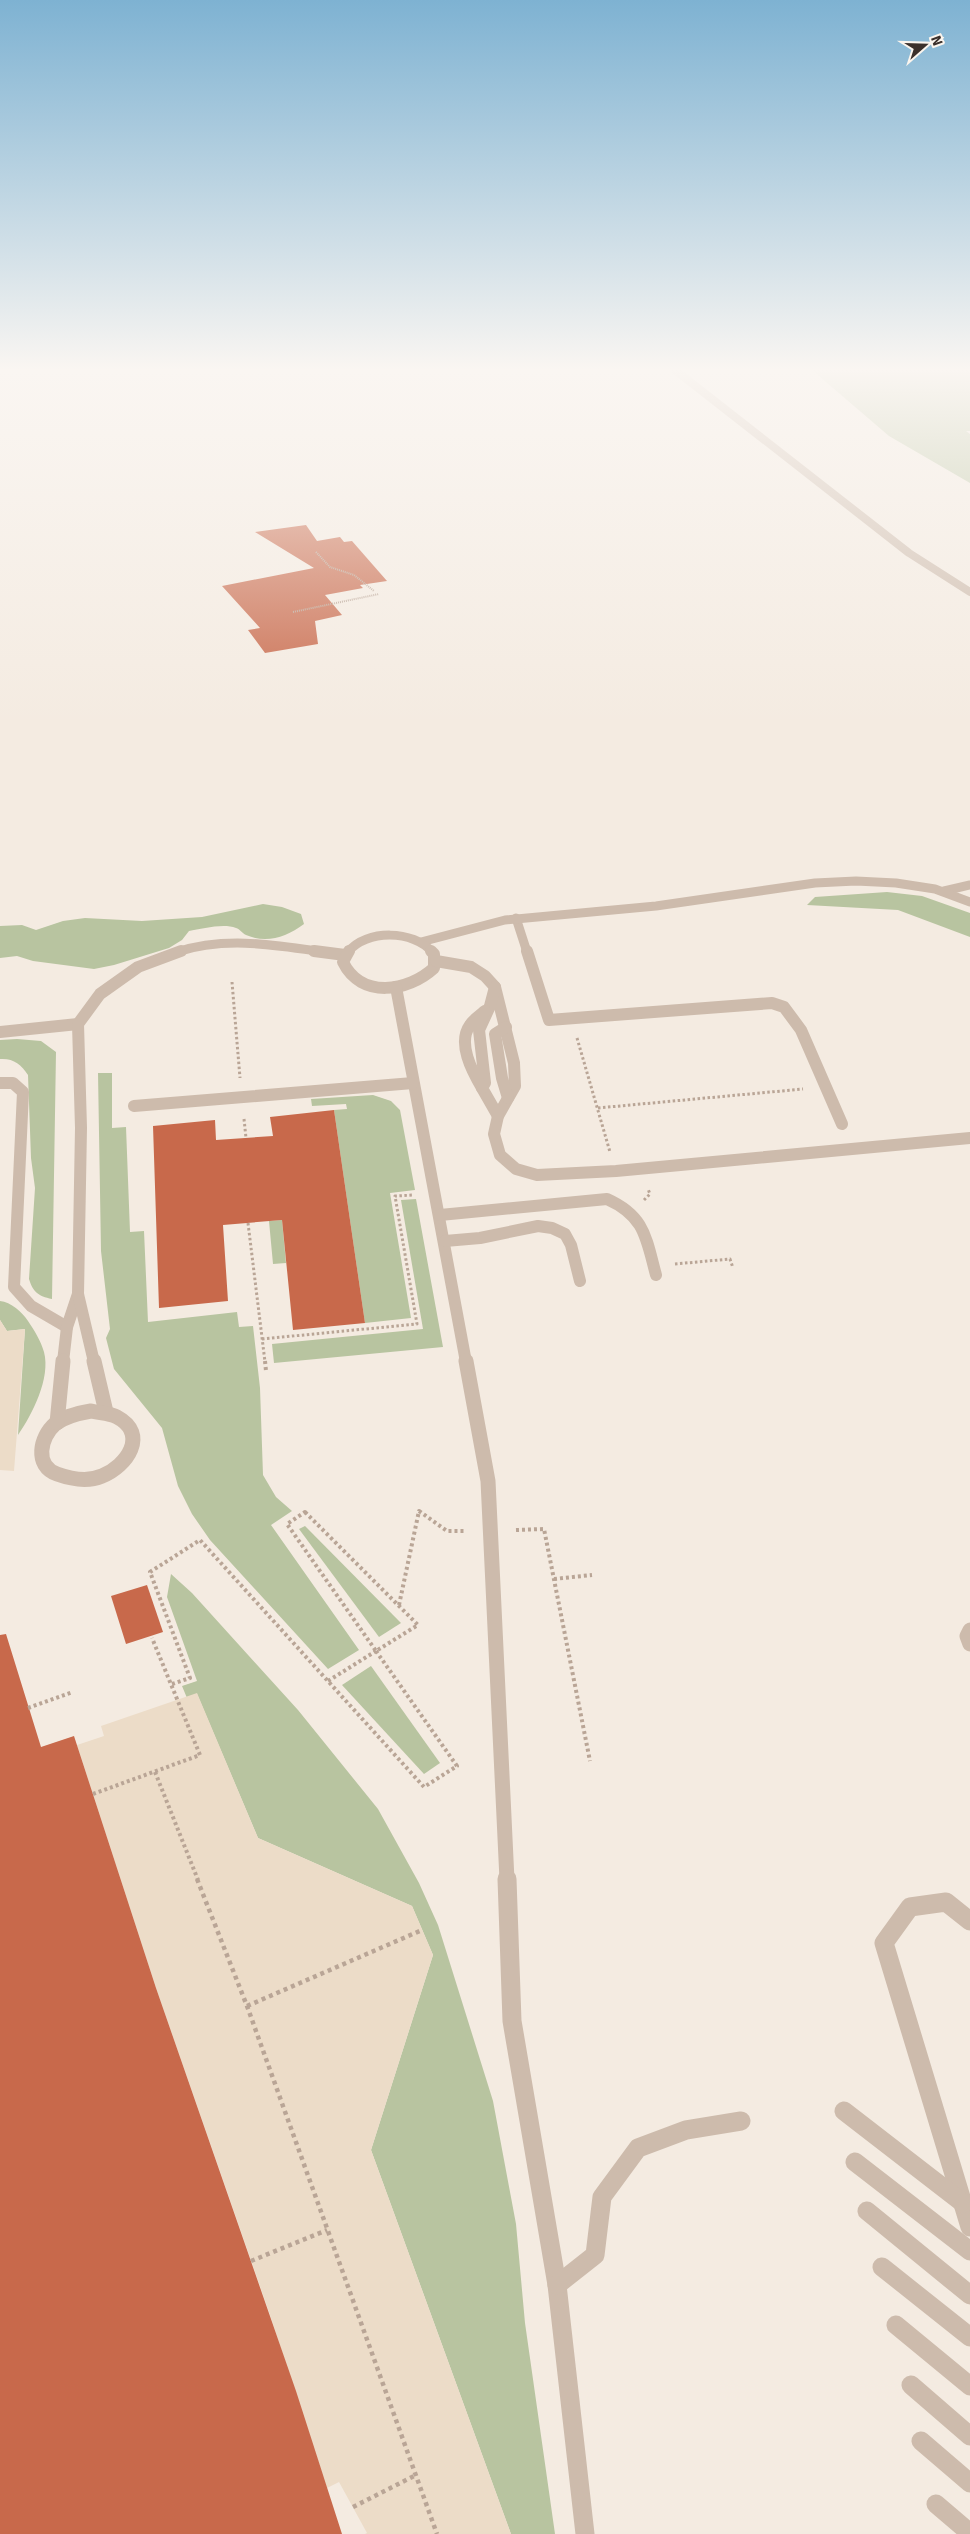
<svg xmlns="http://www.w3.org/2000/svg" width="970" height="2534" font-family="Signika,sans-serif">
<rect width="100%" height="100%" fill="#f4ebe1"/>
<g fill="#b8c4a0">
<path d="M 812,370 L 970,370 L 970,431 L 966,431 L 970,434 L 970,483 L 889,436 Z"/>
<path d="M 887,892 L 922,896 L 970,913 L 970,937 L 898,910 L 807,905 L 815,897 Z"/>
<path d="M 263,904 L 282,907 L 301,914 L 304,924 C 286,937 267,944 246,935 C 242,933 240,929 236,928 C 223,923 202,929 189,931 L 182,940 L 169,948 L 114,965 L 94,969 L 33,961 L 17,956 L 0,958 L 0,926 L 22,925 L 36,930 L 63,921 L 85,918 L 142,921 L 202,917 Z"/>
<path d="M 17,1039 L 41,1041 L 56,1052 L 52,1299 C 38,1296 33,1292 29,1279 L 35,1188 L 31,1158 L 28,1075 C 21,1064 13,1058 0,1059 L 0,1040 Z"/>
<path d="M 98,1073 L 112,1073 L 112,1128 L 126,1127 L 130,1232 L 144,1231 L 148,1322 L 237,1312 L 239,1327 L 253,1326 L 260,1388 L 263,1475 L 276,1497 L 292,1511 L 271,1525 L 359,1650 L 328,1669 L 210,1540 L 192,1514 L 178,1486 L 162,1428 L 114,1369 L 106,1338 L 110,1329 L 101,1251 Z"/>
<path d="M 373,1095 L 391,1101 L 400,1110 L 415,1190 L 390,1193 L 411,1318 L 365,1323 L 334,1110 L 347,1109 L 346,1104 L 312,1106 L 311,1099 Z"/>
<path d="M 416,1199 L 443,1347 L 274,1363 L 272,1344 L 423,1329 L 401,1200 Z"/>
<path d="M 282,1220 L 286,1263 L 273,1264 L 269,1221 Z"/>
<path d="M 0,1301 C 11,1302 22,1312 28,1321 C 34,1330 41,1341 44,1352 C 51,1378 32,1415 18,1435 L 25,1329 L 7,1331 L 0,1320 Z"/>
<path d="M 305,1526 L 401,1623 L 379,1637 L 299,1529 Z"/>
<path d="M 171,1574 L 192,1593 L 298,1710 L 378,1809 L 419,1883 L 438,1925 L 493,2101 L 516,2224 L 525,2323 L 555,2534 L 511,2534 L 371,2150 L 433,1955 L 412,1906 L 258,1838 L 197,1694 L 187,1698 L 182,1686 L 197,1681 L 167,1597 Z"/>
<path d="M 371,1666 L 440,1763 L 424,1774 L 342,1685 Z"/>
</g>
<g fill="#ecdcc8">
<path d="M 0,1320 L 7,1331 L 25,1329 L 14,1471 L 0,1470 Z"/>
<path d="M 197,1693 L 258,1838 L 412,1906 L 433,1955 L 371,2150 L 511,2534 L 365,2534 L 367,2533 L 339,2482 L 327,2488 L 270,2315 L 156,1988 L 77,1745 L 104,1736 L 101,1726 Z"/>
</g>
<g fill="#c8694b">
<path d="M 306,525 L 317,541 L 340,537 L 344,542 L 352,541 L 387,581 L 360,585 L 363,588 L 325,595 L 342,615 L 315,621 L 318,644 L 265,653 L 248,630 L 260,628 L 222,586 L 314,568 L 255,532 Z"/>
<path d="M 334,1110 L 365,1323 L 293,1330 L 282,1220 L 223,1225 L 228,1301 L 159,1308 L 153,1126 L 215,1120 L 216,1140 L 273,1136 L 270,1117 Z"/>
<path d="M 147,1585 L 163,1632 L 126,1644 L 111,1596 Z"/>
<path d="M 6,1634 L 41,1747 L 74,1736 L 156,1988 L 296,2391 L 342,2534 L 0,2534 L 0,1635 Z"/>
</g>
<g fill="none" stroke-linecap="round" stroke-linejoin="round">
<g stroke="#b9a596" stroke-width="2" stroke-dasharray="1 1" stroke-linecap="butt">
<path d="M 316,552 L 330,567 L 354,575 L 374,591"/>
<path d="M 293,612 L 379,594"/>
</g>
<g stroke="#b9a596" stroke-width="3" stroke-dasharray="2.5 2.5" stroke-linecap="butt">
<path d="M 232,982 L 240,1078"/>
<path d="M 577,1038 L 610,1152"/>
<path d="M 598,1108 L 803,1089"/>
<path d="M 244,1119 L 246,1138"/>
<path d="M 644,1200 L 650,1194 L 648,1189"/>
<path d="M 248,1223 L 265,1362"/>
<path d="M 675,1264 L 730,1259 L 733,1268"/>
<path d="M 262,1339 L 417,1324 L 395,1196 L 414,1195"/>
</g>
<g stroke="#b9a596" stroke-width="4" stroke-dasharray="3 3" stroke-linecap="butt">
<path d="M 265,1361 L 266,1371"/>
<path d="M 305,1512 L 418,1625 L 376,1651 L 287,1524 Z"/>
<path d="M 516,1530 L 544,1529 L 590,1761"/>
<path d="M 554,1579 L 592,1575"/>
<path d="M 399,1605 L 419,1511 L 447,1531 L 466,1531"/>
<path d="M 328,1681 L 376,1651"/>
<path d="M 172,1684 L 190,1678 L 150,1572 L 200,1540 L 424,1787 L 457,1766 L 376,1651"/>
<path d="M 28,1708 L 73,1692"/>
<path d="M 155,1772 L 198,1880"/>
<path d="M 93,1794 L 200,1755 L 152,1638"/>
</g>
<g stroke="#b9a596" stroke-width="4.5" stroke-dasharray="4 4" stroke-linecap="butt">
<path d="M 197,1879 L 247,2006 L 437,2534"/>
<path d="M 247,2006 L 422,1930"/>
<path d="M 251,2261 L 327,2230"/>
<path d="M 353,2507 L 416,2475"/>
</g>
<path stroke="#cdbbac" stroke-width="8" d="M 675,370 L 909,553 L 970,592"/>
<g stroke="#cdbbac" stroke-width="9">
<path d="M 944,891 L 970,885"/>
<path d="M 516,918 L 527,952"/>
<path d="M 421,942 L 505,920 L 656,906 L 815,883 L 856,881 L 896,883 L 935,889 L 970,902"/>
<path d="M 177,952 C 225,936 275,945 324,952"/>
<path d="M 348,952 C 366,929 414,930 432,952"/>
</g>
<g stroke="#cdbbac" stroke-width="12">
<path d="M 314,951 L 345,955"/>
<path d="M 349,951 L 343,962 C 361,999 408,992 434,968 L 434,954 L 431,951"/>
<path d="M 527,951 L 549,1020 L 772,1003 L 784,1007 L 801,1030 L 842,1124"/>
<path d="M 436,961 L 471,967 L 485,976 L 495,987 L 514,1063 L 515,1086 L 498,1116 L 494,1134 L 500,1155 L 516,1169 L 537,1175 L 616,1171 L 970,1138"/>
<path d="M 396,987 L 466,1362"/>
<path d="M 495,987 L 490,1006 L 479,1030 L 485,1083 L 482,1088 L 498,1116"/>
<path d="M 506,1027 L 495,1034 L 502,1078 L 508,1098"/>
<path d="M 0,1032 L 78,1024"/>
<path d="M 0,1083 L 13,1083 L 23,1092 L 14,1287 L 31,1306 L 67,1327"/>
<path d="M 482,1088 C 472,1071 457,1043 470,1025 C 474,1019 480,1015 485,1011"/>
<path d="M 134,1106 L 413,1083"/>
<path d="M 440,1215 L 607,1199 C 645,1216 646,1238 656,1275"/>
<path d="M 445,1241 L 480,1238 L 538,1226 L 552,1228 L 565,1234 L 571,1245 L 580,1281"/>
<path d="M 63,1362 L 67,1327 L 78,1294"/>
<path d="M 94,1362 L 78,1294 L 81,1128 L 78,1024 L 100,994 L 138,967 L 181,951"/>
</g>
<g stroke="#cdbbac" stroke-width="15">
<path d="M 94,1361 L 106,1412"/>
<path d="M 466,1361 L 488,1481 L 507,1880"/>
<path d="M 91,1411 C 99,1413 110,1413 117,1417 C 149,1434 127,1466 102,1476 C 88,1482 71,1479 57,1474 C 34,1466 40,1437 55,1424 C 65,1416 79,1413 91,1411 Z"/>
<path d="M 57,1423 L 63,1361"/>
<path d="M 970,1630 L 967,1636 L 970,1644"/>
</g>
<g stroke="#cdbbac" stroke-width="19">
<path d="M 507,1879 L 512,2021 L 557,2285 L 585,2534"/>
<path d="M 970,1921 L 946,1902 L 910,1907 L 884,1943 L 970,2227"/>
<path d="M 844,2111 L 963,2203"/>
<path d="M 855,2162 L 970,2251"/>
<path d="M 867,2211 L 970,2295"/>
<path d="M 882,2267 L 970,2337"/>
<path d="M 557,2285 L 595,2255 L 602,2197 L 638,2148 L 686,2130 L 741,2121"/>
<path d="M 896,2325 L 970,2386"/>
<path d="M 911,2385 L 970,2436"/>
<path d="M 921,2441 L 970,2483"/>
<path d="M 936,2504 L 970,2533"/>
</g>
</g>
<linearGradient id="sky" x2="0" y2="1"><stop stop-color="#7eb2d2"/><stop offset="0.51" stop-color="#faf6f2"/><stop offset="1" stop-color="#faf6f2" stop-opacity="0"/></linearGradient>
<rect width="970" height="725" fill="url(#sky)"/>
<g transform="translate(925 45) rotate(70)" stroke="#fbf5ee" stroke-width="4" paint-order="stroke">
<path d="M0-4L9 19L0 12L-9 19Z" fill="#3b302b"/>
<text y="-8" font-size="14" font-weight="bold" text-anchor="middle" fill="#3b302b">N</text>
</g>
</svg>
